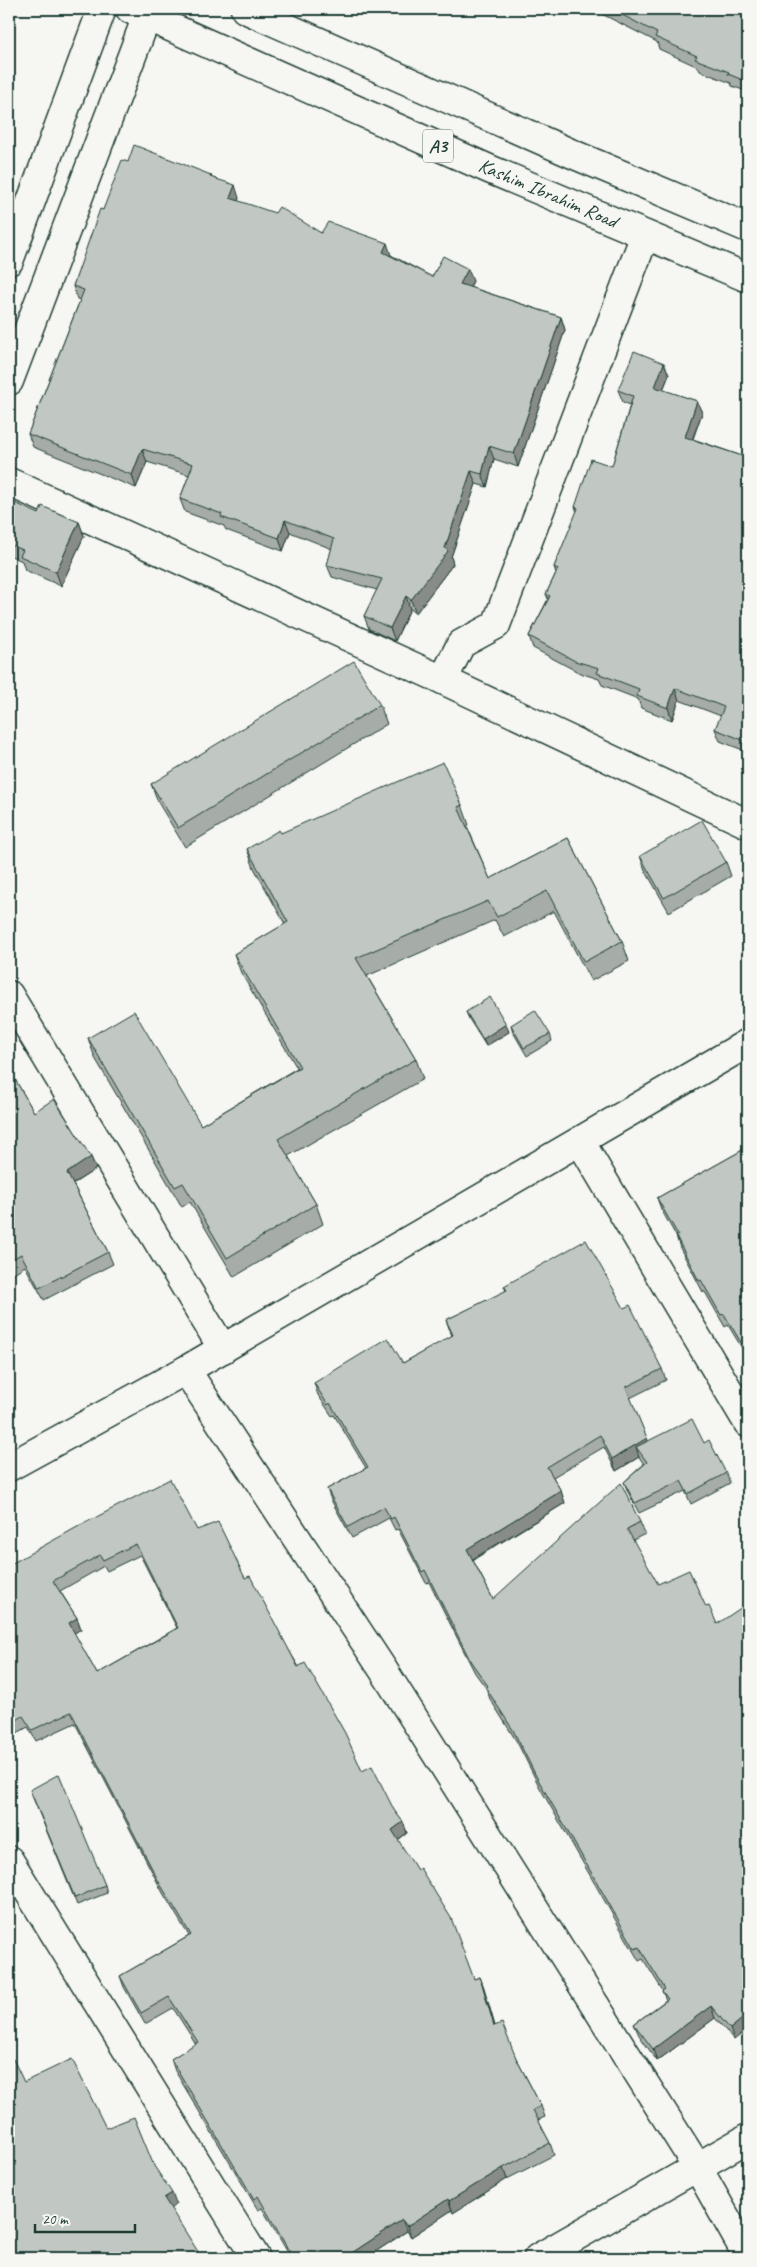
<svg xmlns="http://www.w3.org/2000/svg" width="757" height="2267" font-family="Caveat,sans-serif">
<rect width="100%" height="100%" fill="#f6f6f2"/>
<filter id="ink" filterUnits="userSpaceOnUse"><feTurbulence type="fractalNoise" baseFrequency=".02" numOctaves="2"/><feDisplacementMap in="SourceGraphic" scale="10" xChannelSelector="R" yChannelSelector="G"/><feConvolveMatrix kernelMatrix="1 2 1 2 8 2 1 2 1" color-interpolation-filters="sRGB"/></filter>
<g filter="url(#ink)">
<g fill="none" stroke-linecap="round" stroke-linejoin="round">
<g stroke="#1f3d34" stroke-width="31">
<g id="minor">
<path d="M 645,235 L 496,625 L 461,644 L 443,680 L 748,824"/>
<path d="M 9,261 L 102,9"/>
<path d="M 9,381 L 147,16"/>
<path d="M 9,482 L 443,680"/>
<path d="M 9,995 L 223,1349"/>
<path d="M 580,1141 L 748,1423"/>
<path d="M 186,1370 L 384,1671 L 698,2168 L 748,2257"/>
<path d="M 9,1860 L 256,2258"/>
<path d="M 538,2258 L 748,2138"/>
</g>
</g>
<g stroke="#1f3d34" stroke-width="31">
<path id="secondary" d="M 9,1467 L 186,1370 L 748,1043"/>
</g>
<g stroke="#1f3d34" stroke-width="31">
<g id="trunk">
<path d="M 130,9 L 489,169 L 748,278"/>
<path d="M 245,9 L 575,155 L 748,228"/>
</g>
</g>
<use href="#minor" stroke="#f6f6f2" stroke-width="28"/>
<use href="#secondary" stroke="#f6f6f2" stroke-width="28"/>
<use href="#trunk" stroke="#f6f6f2" stroke-width="28"/>
</g>
<g fill="#a6aca8" stroke="#1f3d34" fill-rule="evenodd">
<path d="M 592,9 L 748,9 L 748,92 L 732,86 L 731,83 L 700,71 L 698,67 L 659,49 L 657,42 Z"/>
<path d="M 128,162 L 211,175 L 212,178 L 239,198 L 238,201 L 321,233 L 391,255 L 432,277 L 473,281 L 470,287 L 561,317 L 565,330 L 518,467 L 494,459 L 487,487 L 476,484 L 451,557 L 453,564 L 416,613 L 410,609 L 395,641 L 369,629 L 364,616 L 377,590 L 332,577 L 327,565 L 332,549 L 290,532 L 283,551 L 226,530 L 224,526 L 185,512 L 180,499 L 189,475 L 147,462 L 136,488 L 33,447 L 28,434 L 80,300 L 77,299 L 73,286 L 103,210 Z"/>
<path d="M 664,363 L 669,375 L 663,390 L 697,401 L 702,413 L 693,439 L 748,458 L 748,752 L 720,741 L 715,729 L 721,716 L 679,700 L 672,720 L 641,708 L 638,699 L 602,685 L 599,679 L 580,673 L 533,648 L 529,636 L 548,599 L 546,594 L 556,573 L 554,567 L 577,512 L 575,507 L 612,466 L 630,405 L 623,402 L 618,390 Z"/>
<path d="M 9,511 L 39,514 L 79,522 L 84,536 L 61,586 L 25,570 L 22,561 L 9,555 Z"/>
<path d="M 380,705 L 387,724 L 185,847 L 159,804 L 151,784 Z"/>
<path d="M 462,805 L 469,825 L 467,826 L 490,879 L 568,838 L 622,941 L 629,961 L 591,981 L 554,911 L 504,937 L 495,920 L 367,976 L 416,1059 L 423,1079 L 288,1156 L 316,1204 L 323,1224 L 234,1277 L 190,1202 L 182,1207 L 95,1058 L 88,1038 L 201,1125 L 297,1068 L 241,973 L 234,954 L 285,924 L 254,868 L 247,849 L 281,833 Z"/>
<path d="M 640,856 L 726,862 L 731,876 L 669,912 L 645,870 Z"/>
<path d="M 466,1012 L 506,1024 L 509,1032 L 486,1046 L 469,1019 Z"/>
<path d="M 511,1025 L 550,1034 L 552,1041 L 527,1056 L 513,1032 Z"/>
<path d="M 9,1069 L 34,1112 L 91,1157 L 96,1169 L 73,1184 L 108,1252 L 113,1264 L 44,1300 L 25,1266 L 9,1276 Z"/>
<path d="M 748,1147 L 748,1358 L 728,1325 L 725,1327 L 705,1292 L 703,1292 L 680,1248 L 676,1236 L 661,1209 L 657,1198 Z"/>
<path d="M 504,1286 L 624,1308 L 662,1369 L 666,1380 L 630,1398 L 648,1441 L 704,1443 L 726,1473 L 730,1483 L 691,1504 L 685,1491 L 639,1513 L 628,1492 L 624,1482 L 644,1464 L 639,1457 L 616,1471 L 604,1447 L 553,1477 L 561,1491 L 565,1503 L 473,1560 L 493,1599 L 640,1522 L 645,1534 L 633,1540 L 734,2040 L 715,2018 L 657,2061 L 639,2035 L 634,2024 L 666,2000 L 662,1991 L 663,1991 L 643,1959 L 639,1961 L 540,1788 L 517,1742 L 490,1699 L 486,1688 L 475,1673 L 429,1582 L 426,1583 L 398,1529 L 395,1530 L 389,1518 L 352,1538 L 331,1500 L 327,1489 L 366,1468 L 334,1415 L 332,1416 L 318,1395 L 314,1383 L 403,1363 L 452,1336 L 446,1320 L 506,1291 Z"/>
<path d="M 197,1530 L 245,1578 L 362,1771 L 403,1822 L 407,1833 L 398,1840 L 474,1979 L 480,1977 L 484,1988 L 495,2026 L 516,2058 L 541,2106 L 545,2117 L 538,2120 L 550,2143 L 554,2155 L 507,2179 L 453,2213 L 452,2210 L 411,2237 L 407,2231 L 366,2258 L 291,2258 L 262,2208 L 258,2210 L 175,2071 L 171,2059 L 196,2044 L 173,2008 L 145,2024 L 124,1987 L 120,1976 L 189,1936 L 163,1893 L 75,1723 L 36,1741 L 28,1727 L 10,1737 L 9,1735 L 9,1565 ZM 140,1555 L 177,1628 L 97,1674 L 74,1633 L 81,1629 L 77,1618 L 60,1591 L 104,1566 L 107,1571 Z"/>
<path d="M 33,1798 L 105,1885 L 107,1893 L 77,1905 Z"/>
</g>
<g fill="#878c88" stroke="#1f3d34">
<path d="M 235,185 L 239,198 L 235,211 L 230,198 Z"/>
<path d="M 387,243 L 391,255 L 388,265 L 383,252 Z"/>
<path d="M 468,269 L 473,281 L 465,297 L 460,284 Z"/>
<path d="M 561,317 L 565,330 L 518,467 L 514,454 Z"/>
<path d="M 664,363 L 669,375 L 659,399 L 655,387 Z"/>
<path d="M 697,401 L 702,413 L 689,448 L 685,437 Z"/>
<path d="M 489,446 L 494,459 L 487,487 L 482,474 Z"/>
<path d="M 142,449 L 147,462 L 136,488 L 132,475 Z"/>
<path d="M 471,471 L 476,484 L 451,557 L 453,564 L 416,613 L 411,600 L 445,548 Z"/>
<path d="M 285,520 L 290,532 L 283,551 L 279,538 Z"/>
<path d="M 79,522 L 84,536 L 61,586 L 56,572 Z"/>
<path d="M 406,596 L 410,609 L 395,641 L 390,628 Z"/>
<path d="M 675,688 L 679,700 L 672,720 L 668,708 Z"/>
<path d="M 506,1024 L 509,1032 L 486,1046 L 483,1039 Z"/>
<path d="M 91,1157 L 96,1169 L 71,1185 L 67,1173 Z"/>
<path d="M 647,1438 L 651,1449 L 636,1447 L 639,1457 L 616,1471 L 612,1459 Z"/>
<path d="M 561,1491 L 565,1503 L 471,1560 L 467,1549 Z"/>
<path d="M 77,1618 L 81,1629 L 73,1634 L 69,1623 Z"/>
<path d="M 403,1822 L 407,1833 L 396,1841 L 392,1830 Z"/>
<path d="M 480,1977 L 484,1988 L 498,2037 L 494,2026 Z"/>
<path d="M 711,2006 L 715,2018 L 657,2061 L 653,2049 Z"/>
<path d="M 748,2014 L 748,2029 L 734,2040 L 730,2029 Z"/>
<path d="M 503,2168 L 507,2179 L 453,2213 L 449,2201 Z"/>
<path d="M 172,2193 L 176,2204 L 169,2210 L 164,2198 Z"/>
<path d="M 448,2199 L 452,2210 L 411,2237 L 407,2226 Z"/>
<path d="M 402,2220 L 407,2231 L 366,2258 L 344,2258 Z"/>
</g>
<g fill="#c1c8c3" stroke="#1f3d34" fill-rule="evenodd">
<path d="M 611,9 L 748,9 L 748,82 L 728,74 L 729,72 L 695,59 L 697,56 L 655,37 L 657,33 Z"/>
<path d="M 134,145 L 211,175 L 210,177 L 235,185 L 230,198 L 275,213 L 279,207 L 321,233 L 328,222 L 387,243 L 383,252 L 432,277 L 443,256 L 468,269 L 460,284 L 561,317 L 514,454 L 489,446 L 482,474 L 471,471 L 445,548 L 448,551 L 411,600 L 406,596 L 390,628 L 364,616 L 382,579 L 327,565 L 334,539 L 285,520 L 279,538 L 221,517 L 222,514 L 180,499 L 193,464 L 142,449 L 132,475 L 28,434 L 84,290 L 73,286 L 100,209 L 103,210 L 122,160 L 128,162 Z"/>
<path d="M 634,351 L 664,363 L 655,387 L 697,401 L 685,437 L 748,458 L 748,742 L 715,729 L 724,707 L 675,688 L 668,708 L 637,696 L 639,689 L 597,673 L 599,668 L 575,661 L 529,636 L 550,596 L 546,594 L 558,569 L 554,567 L 578,508 L 575,507 L 591,459 L 612,466 L 633,396 L 618,390 Z"/>
<path d="M 13,502 L 39,514 L 42,506 L 79,522 L 56,572 L 20,556 L 23,550 L 9,544 L 9,511 Z"/>
<path d="M 354,661 L 380,705 L 178,828 L 151,784 Z"/>
<path d="M 443,762 L 462,805 L 458,807 L 490,879 L 568,838 L 622,941 L 584,962 L 547,891 L 497,917 L 488,901 L 356,958 L 416,1059 L 278,1139 L 316,1204 L 227,1258 L 183,1183 L 175,1187 L 88,1038 L 134,1011 L 201,1125 L 300,1067 L 234,954 L 288,922 L 247,849 L 279,830 L 281,833 Z"/>
<path d="M 702,820 L 726,862 L 664,898 L 640,856 Z"/>
<path d="M 490,997 L 506,1024 L 483,1039 L 466,1012 Z"/>
<path d="M 535,1010 L 550,1034 L 524,1048 L 511,1025 Z"/>
<path d="M 9,1069 L 34,1112 L 54,1099 L 91,1157 L 67,1173 L 108,1252 L 39,1288 L 21,1254 L 9,1261 Z"/>
<path d="M 748,1147 L 748,1354 L 724,1314 L 721,1315 L 701,1280 L 699,1281 L 676,1236 L 678,1235 L 657,1198 Z"/>
<path d="M 586,1240 L 624,1308 L 630,1305 L 662,1369 L 626,1387 L 647,1438 L 612,1459 L 600,1435 L 547,1467 L 561,1491 L 467,1549 L 493,1599 L 621,1483 L 640,1522 L 627,1529 L 658,1584 L 689,1570 L 706,1607 L 709,1606 L 717,1624 L 748,1603 L 748,2014 L 730,2029 L 711,2006 L 653,2049 L 634,2024 L 668,1999 L 662,1991 L 665,1989 L 639,1947 L 635,1949 L 536,1776 L 513,1730 L 486,1688 L 488,1686 L 471,1662 L 425,1570 L 422,1572 L 394,1517 L 391,1519 L 384,1507 L 348,1527 L 327,1489 L 368,1467 L 330,1403 L 328,1405 L 314,1383 L 388,1338 L 403,1363 L 453,1335 L 446,1320 L 507,1290 L 504,1286 Z"/>
<path d="M 692,1419 L 704,1443 L 709,1440 L 726,1473 L 688,1494 L 681,1481 L 635,1503 L 624,1482 L 647,1462 L 636,1447 Z"/>
<path d="M 170,1479 L 197,1530 L 218,1522 L 245,1578 L 250,1576 L 298,1667 L 305,1663 L 345,1733 L 362,1771 L 372,1766 L 394,1810 L 403,1822 L 392,1830 L 417,1870 L 420,1868 L 451,1918 L 474,1979 L 480,1977 L 494,2026 L 502,2023 L 516,2058 L 541,2106 L 533,2110 L 550,2143 L 503,2168 L 449,2201 L 448,2199 L 407,2226 L 402,2220 L 344,2258 L 293,2258 L 258,2196 L 254,2199 L 171,2059 L 198,2042 L 169,1997 L 141,2013 L 120,1976 L 191,1935 L 159,1882 L 71,1712 L 32,1730 L 23,1716 L 9,1725 L 9,1565 L 81,1525 ZM 136,1544 L 178,1628 L 97,1674 L 69,1623 L 77,1618 L 53,1581 L 100,1555 L 103,1560 Z"/>
<path d="M 59,1774 L 105,1885 L 75,1898 L 30,1790 Z"/>
<path d="M 13,2059 L 24,2082 L 72,2059 L 106,2128 L 134,2117 L 154,2166 L 172,2193 L 164,2198 L 202,2258 L 9,2258 L 9,2061 Z"/>
<path d="M 637,2253 L 640,2258 L 628,2258 Z"/>
</g>
</g>
<g text-anchor="middle" dominant-baseline="central" stroke-width="4" stroke-linejoin="round" paint-order="stroke">
<rect fill="#f6f6f2" stroke="#60746d" stroke-width="1" x="423" y="129.5" width="30" height="33" rx="4"/>
<g font-size="19" font-weight="bold" fill="#1f3d34">
<text x="438" y="146">A3</text>
</g>
<g font-size="20" fill="#1f3d34" stroke="#f6f6f2">
<text transform="translate(548 193) rotate(23)">Kashim Ibrahim Road</text>
</g>
</g>
<rect width="757" height="2267" fill="none" stroke="#f6f6f2" stroke-width="30"/>
<rect x="15" y="15" width="727" height="2237" fill="none" stroke="#1f3d34" stroke-width="2" filter="url(#ink)"/>
<path d="M35 2224v8h100v-8" fill="none" stroke="#1f3d34" stroke-width="2.5"/>
<text x="42" y="2224" font-size="15" fill="#1f3d34" stroke="#f6f6f2" stroke-width="4" paint-order="stroke">20 m</text>
</svg>
